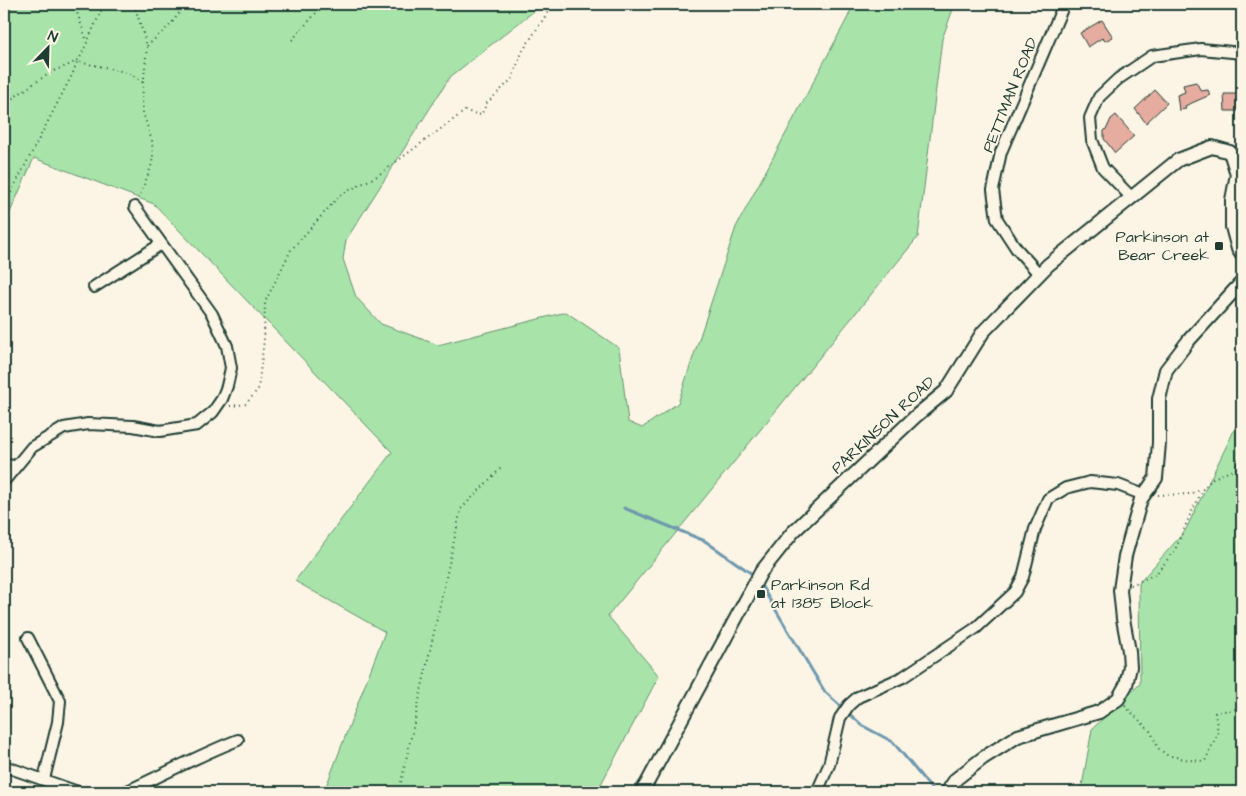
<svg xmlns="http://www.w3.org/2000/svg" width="1246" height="796" font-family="'Architects Daughter',sans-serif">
<rect width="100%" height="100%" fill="#fcf5e5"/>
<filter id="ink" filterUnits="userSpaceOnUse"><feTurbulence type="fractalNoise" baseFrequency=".02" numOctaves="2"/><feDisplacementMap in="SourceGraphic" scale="10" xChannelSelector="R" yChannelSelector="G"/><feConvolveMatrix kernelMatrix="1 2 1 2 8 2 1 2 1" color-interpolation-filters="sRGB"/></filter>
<g filter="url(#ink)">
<g fill="#a8e4a9" stroke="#64906e">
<path d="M 4,4 L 543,4 L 450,77 L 346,240 L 343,259 L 356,297 L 381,324 L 438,345 L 566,312 L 619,348 L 628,422 L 642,428 L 678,403 L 736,227 L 848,17 L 853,4 L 955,4 L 942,39 L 918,237 L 608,616 L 659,676 L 601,784 L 593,792 L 324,792 L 385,632 L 295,581 L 392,452 L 154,204 L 34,158 L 4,226 Z"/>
<path d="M 1242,414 L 1242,792 L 1081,792 L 1092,729 L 1140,684 L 1139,583 L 1185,531 Z"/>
</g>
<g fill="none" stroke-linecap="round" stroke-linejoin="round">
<g stroke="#6e98ae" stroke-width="3">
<path d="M 624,508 L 705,541 L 755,576"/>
<path d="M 759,582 L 825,692 L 863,726 L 893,742 L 934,792"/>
</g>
</g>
<g fill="#e6aca0" stroke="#1f3d34">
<path d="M 1100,4 L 1113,4 L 1107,10 Z"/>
<path d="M 1102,20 L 1113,37 L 1105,41 L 1102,38 L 1088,47 L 1080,33 Z"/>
<path d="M 1196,82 L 1201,91 L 1208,90 L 1210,95 L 1185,106 L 1186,109 L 1179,110 L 1177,95 L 1185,92 L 1183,85 Z"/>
<path d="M 1155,90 L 1167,103 L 1146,123 L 1135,109 Z"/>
<path d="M 1224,94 L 1242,94 L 1242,110 L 1239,111 L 1225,111 Z"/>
<path d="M 1116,115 L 1134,136 L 1115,153 L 1104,139 L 1104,131 L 1107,128 L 1111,119 Z"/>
</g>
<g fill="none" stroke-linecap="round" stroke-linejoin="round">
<g stroke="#1f3d34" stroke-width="9">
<path id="service" d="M 4,462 L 17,464"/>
</g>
<g stroke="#1f3d34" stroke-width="14">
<g id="minor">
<path d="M 1131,197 L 1103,168 L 1092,140 L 1090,118 L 1099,97 L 1118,79 L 1152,56 L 1201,49 L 1242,53"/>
<path d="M 1039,274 L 1016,248 L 997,219 L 993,190 L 1001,152 L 1064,4"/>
<path d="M 94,287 L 161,244"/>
<path d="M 4,481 L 32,447 L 64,428 L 88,424 L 133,426 L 160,431 L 197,425 L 213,412 L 222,399 L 227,386 L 231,368 L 227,346 L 212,314 L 135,207"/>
<path d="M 28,638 L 60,701 L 58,722 L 44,779"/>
<path d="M 4,766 L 78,792"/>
<path d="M 125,792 C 163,775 199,755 238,740"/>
<path d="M 817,792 L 829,765 L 840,718 L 849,705 L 858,697 L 903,677 L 976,628 L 1015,592 L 1023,577 L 1035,529 L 1048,499 L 1066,488 L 1090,482 L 1118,485 L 1144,495"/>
</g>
</g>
<g stroke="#1f3d34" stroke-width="16">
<g id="tertiary">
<path d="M 641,792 L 646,785 L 761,572 L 793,532 L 917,415 L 946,391 L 983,332 L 1048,265 L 1178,160 L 1212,147 L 1230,152 L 1237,174 L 1232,200 L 1232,227 L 1238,249 L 1242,255"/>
<path d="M 947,792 L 956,779 L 983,758 L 1018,736 L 1099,712 L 1118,699 L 1126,685 L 1130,667 L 1129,651 L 1123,619 L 1120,590 L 1125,556 L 1141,499 L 1156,478 L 1159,443 L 1159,399 L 1166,370 L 1189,340 L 1242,282"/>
</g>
</g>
<g stroke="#1f3d34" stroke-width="2" stroke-dasharray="1 4" stroke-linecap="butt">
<path d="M 74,4 L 87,41"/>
<path d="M 134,4 L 147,46 L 142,99 L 143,113 L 152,141 L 153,157 L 151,167 L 139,198"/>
<path d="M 292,40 L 324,4"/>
<path d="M 147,46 L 171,24 L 186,4"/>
<path d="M 4,104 C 21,93 36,81 54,71 C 64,66 74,65 81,56 L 104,4"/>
<path d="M 4,206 L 73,73 L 77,62 C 96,66 130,69 143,83"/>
<path d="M 230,406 L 246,404 L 258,389 L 264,340 L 265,302 L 291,250 L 340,195 L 377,176 L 465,111 L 481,115 L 487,103 L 512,79 L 522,52 L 553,4"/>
<path d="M 1158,495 L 1190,494 L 1203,489 L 1213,478 L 1236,469 L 1240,450 L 1242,448"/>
<path d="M 1131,585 L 1156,574 L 1175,550 L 1190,515 L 1203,489"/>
<path d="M 1125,706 L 1151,732 L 1158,748 L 1167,755 L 1189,760 L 1205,761 L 1218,733 L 1215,713 L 1234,709 L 1242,710"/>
<path d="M 399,792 L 461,509 L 502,467"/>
</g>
<use href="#service" stroke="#fcf5e5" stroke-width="5"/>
<use href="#minor" stroke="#fcf5e5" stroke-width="10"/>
<use href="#tertiary" stroke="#fcf5e5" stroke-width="12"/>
</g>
</g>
<g fill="#1f3d34" stroke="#fcf5e5" stroke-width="2">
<rect x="1214" y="241" width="10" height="10" rx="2.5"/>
<rect x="756" y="589" width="10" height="10" rx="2.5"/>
</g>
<g text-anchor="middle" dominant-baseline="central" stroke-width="4" stroke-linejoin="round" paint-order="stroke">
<g font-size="16" fill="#1f3d34" stroke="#fcf5e5">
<text transform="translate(1010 95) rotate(-68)">PETTMAN ROAD</text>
<text transform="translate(883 425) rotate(-43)">PARKINSON ROAD</text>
</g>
<g font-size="16" fill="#1f3d34" stroke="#fcf5e5" text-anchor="end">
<text x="1209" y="237">Parkinson at<tspan x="1209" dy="18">Bear Creek</tspan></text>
<text x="771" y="585" text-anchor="start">Parkinson Rd<tspan x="771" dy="18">at 1385 Block</tspan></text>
</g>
</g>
<rect width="1246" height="796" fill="none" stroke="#fcf5e5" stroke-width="20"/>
<rect x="10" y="10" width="1226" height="776" fill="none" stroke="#1f3d34" stroke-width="2" filter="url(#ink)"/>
<g transform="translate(48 48) rotate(23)" stroke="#fcf5e5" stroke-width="4" paint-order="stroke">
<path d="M0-4L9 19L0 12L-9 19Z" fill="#1f3d34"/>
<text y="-8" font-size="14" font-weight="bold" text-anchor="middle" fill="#1f3d34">N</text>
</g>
</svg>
